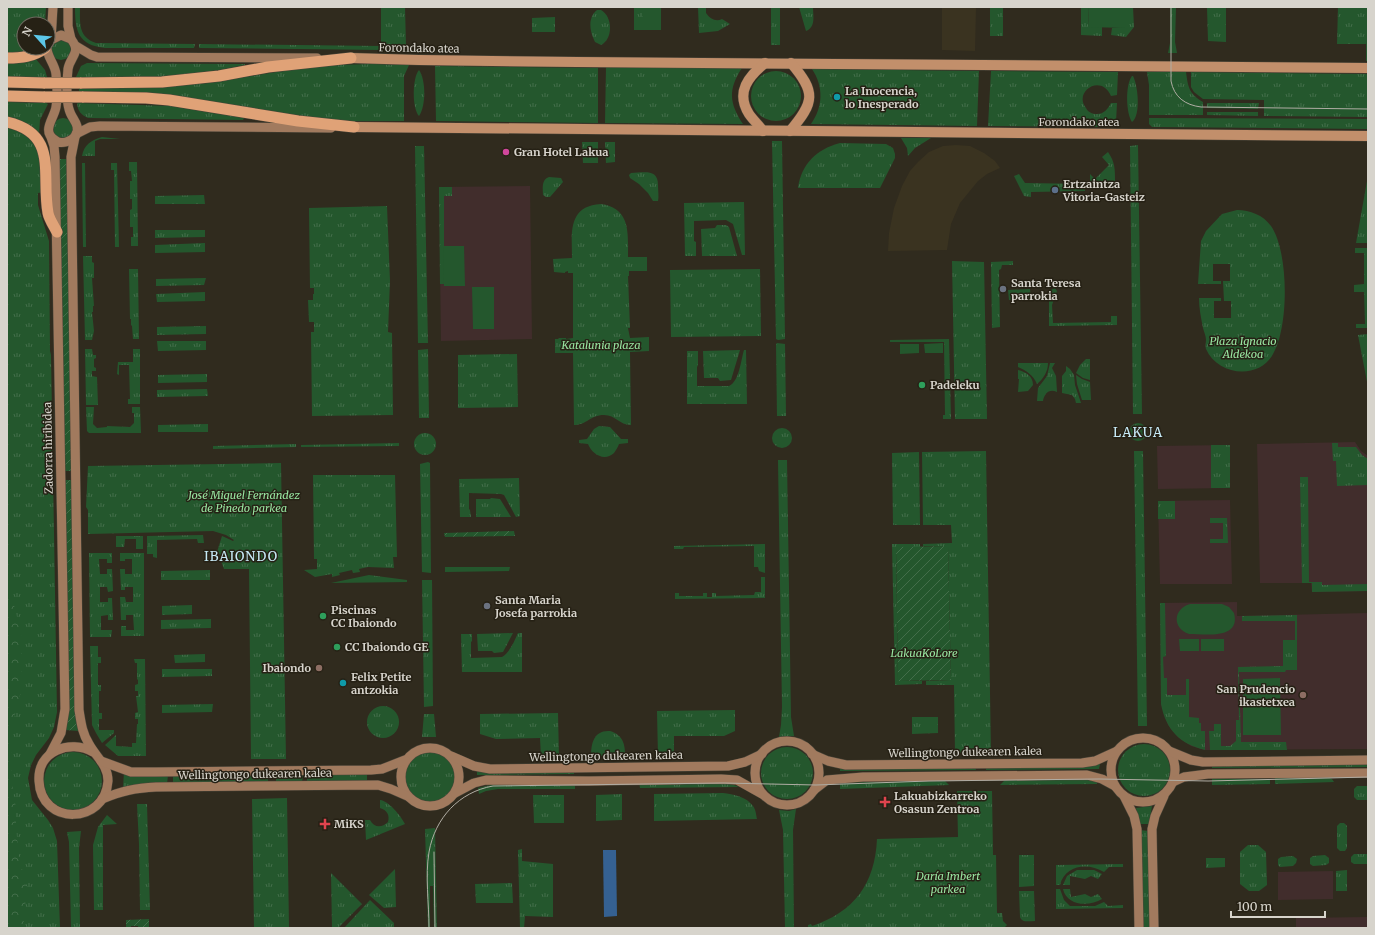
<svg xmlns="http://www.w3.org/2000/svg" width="1375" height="935" font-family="Merriweather,serif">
<defs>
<pattern id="grass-tufts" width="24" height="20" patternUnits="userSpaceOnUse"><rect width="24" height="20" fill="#24572d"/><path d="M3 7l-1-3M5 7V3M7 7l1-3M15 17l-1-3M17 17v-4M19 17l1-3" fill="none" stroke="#436e4a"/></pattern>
<pattern id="forest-crowns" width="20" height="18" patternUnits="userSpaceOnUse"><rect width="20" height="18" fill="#24572d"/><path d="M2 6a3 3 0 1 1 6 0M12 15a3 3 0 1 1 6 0" fill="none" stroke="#436e4a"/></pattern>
<pattern id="garden-furrows" width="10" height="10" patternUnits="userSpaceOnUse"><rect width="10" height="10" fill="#24572d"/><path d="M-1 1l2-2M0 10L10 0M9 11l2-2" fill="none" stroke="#436e4a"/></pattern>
</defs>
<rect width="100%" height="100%" fill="#302b1e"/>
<g fill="#3a3320">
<path d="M 942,7 L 976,7 L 975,51 L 942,50 Z"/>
<path d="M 956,145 L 970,146 L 984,153 L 995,161 L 1000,168 L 987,174 L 978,181 L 960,203 L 951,224 L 947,250 L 888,251 L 889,233 L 894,208 L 902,186 L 910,171 L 918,162 L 929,152 L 943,146 Z"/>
</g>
<g fill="#412d2c">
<path d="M 530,186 L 532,339 L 441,341 L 439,187 Z"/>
<path d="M 1355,442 L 1361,451 L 1368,456 L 1368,591 L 1312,592 L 1311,583 L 1260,583 L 1257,444 Z"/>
<path d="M 1230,445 L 1230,488 L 1158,489 L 1157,446 Z"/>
<path d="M 1230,500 L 1232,584 L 1160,584 L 1158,501 Z"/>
<path d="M 1237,602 L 1237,616 L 1368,613 L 1368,749 L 1205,750 L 1191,746 L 1178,737 L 1168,725 L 1161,704 L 1160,603 Z"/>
<path d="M 1333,871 L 1333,899 L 1278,900 L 1278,872 Z"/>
<path d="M 1368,917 L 1368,928 L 1296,928 L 1296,918 Z"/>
</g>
<g fill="url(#grass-tufts)">
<path d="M 7,7 L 46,7 L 45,24 L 24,24 L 24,48 L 31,48 L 30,49 L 31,52 L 21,54 L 7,52 Z"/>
<path d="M 75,7 L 80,7 C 80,23 78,37 96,43 L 195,44 L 194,48 L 105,48 C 78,45 75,31 75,7 Z"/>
<path d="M 381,7 L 405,7 L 406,46 L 382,46 L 382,50 L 199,48 L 199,44 L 381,46 Z"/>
<rect x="634" y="7" width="9" height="23"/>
<path d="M 698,7 L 706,7 L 706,13 C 710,19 716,22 722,19 L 730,24 L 718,31 L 699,33 Z"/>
<rect x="771" y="7" width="9" height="38"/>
<path d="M 799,7 L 813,7 C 813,16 816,27 806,31 Z"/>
<rect x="990" y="7" width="13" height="29"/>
<path d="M 1081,7 L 1089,7 L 1088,27 L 1102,27 L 1102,36 L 1081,35 Z"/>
<path d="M 1125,7 L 1133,7 L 1134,27 L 1126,37 L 1111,35 L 1112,28 L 1125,27 Z"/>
<path d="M 1170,7 L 1176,7 L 1175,42 L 1177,53 L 1168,53 L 1170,43 Z"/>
<path d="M 1207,7 L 1226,7 L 1226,42 L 1208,41 Z"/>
<path d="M 1338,7 L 1368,7 L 1368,61 L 1366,61 L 1366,44 L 1337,44 Z"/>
<path d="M 597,10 L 601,10 C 613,17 613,39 601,45 L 595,42 C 590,32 587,18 597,10 Z"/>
<path d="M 555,17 L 555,32 L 532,32 L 532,18 Z"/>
<circle cx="61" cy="50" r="10"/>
<path d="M 35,58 L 45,70 L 47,77 L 7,77 L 7,61 Z"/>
<path d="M 87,63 L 245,64 L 245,65 L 219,70 L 160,77 L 76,77 L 81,66 Z"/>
<path d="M 373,64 L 409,65 L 404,76 L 404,121 L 352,121 L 324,119 L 263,111 L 202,100 L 79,93 L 79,87 L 181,85 L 209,83 L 276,72 L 332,65 Z"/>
<path d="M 435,66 L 598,68 L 598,123 L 436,121 Z"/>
<path d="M 606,67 L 742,68 C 728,89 729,103 743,124 L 605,123 Z"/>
<path d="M 812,69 L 979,71 L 977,126 L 811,124 C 823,107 824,87 812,69 Z"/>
<path d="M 419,70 C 426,80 426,106 419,116 C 412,109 412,78 419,70 Z"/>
<circle cx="776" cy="96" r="25"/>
<path d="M 991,71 L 1118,72 L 1117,95 L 1111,96 C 1101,73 1073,92 1086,108 C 1088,112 1092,114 1097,114 C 1104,114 1108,109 1111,103 L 1117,103 L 1116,122 L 1115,127 L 988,126 Z"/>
<path d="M 1147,72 L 1186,72 C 1188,87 1189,94 1203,102 L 1203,115 L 1149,115 L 1149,85 Z"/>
<path d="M 1191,72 L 1367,74 L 1367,117 L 1264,116 L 1264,100 L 1203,99 L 1194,92 L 1191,87 Z"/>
<path d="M 1132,76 L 1133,76 C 1138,86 1141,115 1132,122 C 1126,114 1125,85 1132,76 Z"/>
<path d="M 7,102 L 46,103 L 48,104 L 40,120 L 39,134 L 25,123 L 7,117 Z"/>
<path d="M 78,103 L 170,106 L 244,118 L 243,120 L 88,118 C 81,115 78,111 77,104 Z"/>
<path d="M 1207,103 L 1259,103 L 1258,109 L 1207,108 Z"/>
<path d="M 1207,112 L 1258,112 L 1258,116 L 1207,115 Z"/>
<circle cx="63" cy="128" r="10"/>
<path d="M 1149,118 L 1367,119 L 1367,129 L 1152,127 L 1149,124 Z"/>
<path d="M 7,126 L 20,129 L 39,147 L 44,192 L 38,193 L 38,205 L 49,241 L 50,351 L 51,355 L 57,712 L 54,727 L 49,738 L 36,755 L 31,765 L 28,778 L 32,800 L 48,820 L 53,828 L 57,841 L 60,928 L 7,928 Z"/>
<path d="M 102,137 L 120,139 L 100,139 L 95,141 L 95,156 L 82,156 C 84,145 91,140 102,137 Z"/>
<path d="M 901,138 L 931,138 L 915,148 L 908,156 L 907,148 Z"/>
<path d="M 772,141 L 782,141 L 785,339 L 778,340 L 776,339 Z"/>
<path d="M 582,142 L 598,142 L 598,163 L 583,163 Z"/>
<path d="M 605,142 L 615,142 L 615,162 L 606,163 Z"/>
<path d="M 840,143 L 886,144 L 893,148 L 895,154 L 895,158 L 880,188 L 798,188 C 801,164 817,149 840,143 Z"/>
<path d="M 1138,145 L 1142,414 L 1133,414 L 1130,146 Z"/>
<path d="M 415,146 L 424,146 L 428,343 L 418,343 Z"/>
<path d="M 1108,152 C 1115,162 1115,169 1115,181 L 1090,181 L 1090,174 L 1095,179 L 1109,165 L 1102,157 Z"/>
<path d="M 129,162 L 137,162 L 138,246 L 131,246 L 131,237 L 133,237 L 133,227 L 130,227 L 130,210 L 132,209 L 132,199 L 130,199 L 130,181 L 132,181 L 131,171 L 129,171 Z"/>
<path d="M 82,163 L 85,163 L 86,247 L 83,247 Z"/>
<path d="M 111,163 L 117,163 L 119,247 L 115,247 L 114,170 L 111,170 Z"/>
<path d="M 631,173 C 643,173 658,168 658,185 C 658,191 659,197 658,201 L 653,201 L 648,193 L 639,184 L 630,178 L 629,175 Z"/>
<path d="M 1019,174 L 1025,183 L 1085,184 L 1085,191 L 1031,192 L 1031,197 L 1024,196 L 1014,176 Z"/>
<path d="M 549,177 L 561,178 L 563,182 L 550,197 L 546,197 L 543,195 C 543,188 541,180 549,177 Z"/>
<path d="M 1367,181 L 1368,243 L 1356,243 Z"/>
<path d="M 439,187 L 452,187 L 452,196 L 444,196 L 444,284 L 440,284 Z"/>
<path d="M 204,195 L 205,204 L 155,204 L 155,196 Z"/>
<path d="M 744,202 L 745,255 L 742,255 L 733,224 L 726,220 L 694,221 L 694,241 L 696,242 L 696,256 L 685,256 L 684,203 Z"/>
<path d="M 601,204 C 631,208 628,234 628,257 L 647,257 L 647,271 L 629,271 L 629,276 L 628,276 L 630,328 L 628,328 L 630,338 L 649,337 L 649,351 L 630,352 L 631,425 C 619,425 616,415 604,415 C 590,415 587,425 574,425 L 573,353 L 555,353 L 555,339 L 558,339 L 559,338 L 566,338 L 566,339 L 573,338 L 573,273 L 568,273 L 568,271 L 565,272 L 565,273 L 554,272 L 553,259 L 572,258 C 572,234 567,206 601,204 Z"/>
<path d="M 387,206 L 390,281 L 388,332 L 392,333 L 393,415 L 312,416 L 311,332 L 314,332 L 314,322 L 309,322 L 308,300 L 313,300 L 313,294 L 314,294 L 314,288 L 310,288 L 309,208 Z"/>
<path d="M 1237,210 C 1250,210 1263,215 1271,226 C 1289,252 1289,327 1273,354 C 1259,380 1218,376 1206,349 C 1205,346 1206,343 1206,340 C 1206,336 1204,332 1203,328 C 1201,318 1199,308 1199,298 L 1221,298 L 1221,301 L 1214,301 L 1214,318 L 1231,318 L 1231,301 L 1224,301 L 1223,281 L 1230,281 L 1230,264 L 1213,264 L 1213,281 L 1221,281 L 1221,284 L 1198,284 L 1201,241 L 1206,231 L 1222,214 Z"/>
<path d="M 717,225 L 726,225 L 729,227 L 737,256 L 702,256 L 701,229 L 715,228 Z"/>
<path d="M 155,230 L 205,230 L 205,237 L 155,238 Z"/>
<path d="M 205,243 L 205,252 L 155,253 L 155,245 Z"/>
<path d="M 1355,248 L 1368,248 L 1368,328 L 1356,328 L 1356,324 L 1365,324 L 1364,292 L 1354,292 L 1354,285 L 1364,284 L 1364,253 L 1355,253 Z"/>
<path d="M 83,256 L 92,256 L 92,262 L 94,263 L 94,278 L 92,278 L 94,306 L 93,306 L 93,312 L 92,312 L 94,331 L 92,340 L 85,340 Z"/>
<path d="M 952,261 L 984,262 L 987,419 L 955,419 Z"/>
<path d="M 1013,261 L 1013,265 L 1002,265 L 1001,269 L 999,270 L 1000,327 L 992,328 L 991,262 Z"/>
<path d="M 129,269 L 138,269 L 139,339 L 133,339 L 132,326 L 131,325 L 131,319 L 130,319 Z"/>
<path d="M 760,269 L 761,336 L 671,337 L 670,270 Z"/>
<path d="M 206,278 L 204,285 L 156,286 L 156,279 Z"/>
<path d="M 1055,288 L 1057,291 L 1052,305 L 1053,323 L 1111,322 L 1111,316 L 1117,316 L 1117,325 L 1049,326 L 1049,291 Z"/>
<path d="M 1030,289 L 1031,300 L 1009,300 L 1008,290 Z"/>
<path d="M 205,292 L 205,301 L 157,302 L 156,294 Z"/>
<path d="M 206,326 L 206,334 L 157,335 L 157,327 Z"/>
<path d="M 1368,334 L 1368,387 L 1358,335 Z"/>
<path d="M 949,339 L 951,419 L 943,419 L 943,415 L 945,415 L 944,342 L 890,342 L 890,340 Z"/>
<path d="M 157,341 L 206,341 L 206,350 L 158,351 Z"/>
<path d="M 777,343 L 785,344 L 786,416 L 777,416 L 776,344 Z"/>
<path d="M 85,349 L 92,349 L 93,355 L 96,355 L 96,358 L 94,359 L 94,367 L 96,368 L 96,371 L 92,371 L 92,376 L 97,377 L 98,405 L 86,405 Z"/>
<path d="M 133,349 L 140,349 L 140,404 L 128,404 L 128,399 L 130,399 L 129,365 L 119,365 L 119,375 L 117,374 L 118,362 L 133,362 Z"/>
<path d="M 428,349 L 429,418 L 419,418 L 418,350 Z"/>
<path d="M 740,350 L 731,380 L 720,381 L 718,378 L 704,378 L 703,351 Z"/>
<path d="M 744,350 L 746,350 L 747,404 L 687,404 L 687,351 L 698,351 L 698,365 L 697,367 L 697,386 L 729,386 C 739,382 741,360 744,350 Z"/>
<path d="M 517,354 L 518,407 L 458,408 L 458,355 Z"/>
<path d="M 1086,359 L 1090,359 L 1090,380 L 1083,378 L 1076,373 L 1080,365 Z"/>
<path d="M 1018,363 L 1048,363 C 1048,372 1043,379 1037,384 C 1033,375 1027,371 1018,367 Z"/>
<path d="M 1050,363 L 1055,363 L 1052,368 L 1056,376 L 1057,392 C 1049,388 1044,394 1043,401 L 1037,401 L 1038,388 L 1047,376 Z"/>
<path d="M 1066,366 L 1070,369 L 1074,375 L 1075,385 L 1081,403 L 1076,403 L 1075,399 L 1072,395 L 1062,393 L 1062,376 L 1066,371 Z"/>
<path d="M 1018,370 C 1026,372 1033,376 1033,385 L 1028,391 L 1018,392 L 1019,379 L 1018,379 Z"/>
<path d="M 207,374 L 207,382 L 158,383 L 158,375 Z"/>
<path d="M 1076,375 L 1082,379 L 1090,382 L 1091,400 L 1082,400 L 1077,384 Z"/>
<path d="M 207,389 L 208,396 L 157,397 L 157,390 Z"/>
<path d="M 86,407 L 94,407 L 93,424 L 97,428 L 107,427 L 107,426 L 130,427 L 134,423 L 134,413 L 132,413 L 132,407 L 140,407 L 141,433 L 89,433 L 87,431 Z"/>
<circle cx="1138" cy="432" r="9"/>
<path d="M 208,424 L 208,432 L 158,432 L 158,425 Z"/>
<path d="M 599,426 L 610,427 L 621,439 L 628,439 L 628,443 L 619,444 C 618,447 616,450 614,453 C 604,462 592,454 588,444 L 579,443 L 579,440 L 587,439 L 594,429 Z"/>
<circle cx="782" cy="438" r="10"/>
<circle cx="425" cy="444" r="11"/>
<path d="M 399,443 L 399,446 L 301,447 L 301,445 Z"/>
<path d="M 1332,443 L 1338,443 L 1338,447 L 1356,447 L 1362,455 L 1368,459 L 1368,485 L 1337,486 L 1336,461 L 1333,461 Z"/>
<path d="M 296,444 L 296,447 L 213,449 L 213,446 Z"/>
<rect x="1211" y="445" width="19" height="43"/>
<path d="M 986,451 L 991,753 L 955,753 L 954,685 L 926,685 L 926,681 L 951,680 L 948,546 L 923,546 L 923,544 L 952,543 L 951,525 L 923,525 L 922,452 Z"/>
<path d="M 1134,451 L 1143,451 L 1147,726 L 1138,726 Z"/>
<path d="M 919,452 L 920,525 L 893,525 L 892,453 Z"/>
<path d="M 778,460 L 787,460 L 791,717 L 794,736 L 779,737 L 781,725 L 782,707 Z"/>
<path d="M 428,462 L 430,463 L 431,573 L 422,572 L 420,464 Z"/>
<path d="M 281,463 L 286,759 L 251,759 L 249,569 L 224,569 L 221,561 L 225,561 L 226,559 L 217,552 L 222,536 L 233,541 L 234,540 L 226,535 L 213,531 L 88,534 L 88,510 L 86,507 L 88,466 Z"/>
<path d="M 313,475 L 395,475 L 397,557 L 393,557 L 394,568 L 368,567 L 359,569 L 360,572 L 353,573 L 352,570 L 339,573 L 340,575 L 332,577 L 332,574 L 315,577 L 304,570 L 317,569 L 317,559 L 314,559 Z"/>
<path d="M 1300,477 L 1308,477 L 1309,582 L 1322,582 L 1322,585 L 1368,584 L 1368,591 L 1312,592 L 1312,583 L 1302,583 Z"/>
<path d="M 519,478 L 520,516 L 516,517 L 504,495 L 501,494 L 469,493 L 469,509 L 470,510 L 471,517 L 460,517 L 459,479 Z"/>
<path d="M 491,498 L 500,499 L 511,517 L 476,517 L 476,499 L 490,499 Z"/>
<rect x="1158" y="501" width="17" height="18"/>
<path d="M 1210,518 L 1227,518 L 1228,543 L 1210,543 L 1210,539 L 1223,539 L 1223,523 L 1210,523 Z"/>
<path d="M 203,535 L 204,543 L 198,543 L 197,539 L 157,540 L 157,558 L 153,557 L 153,554 L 147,554 L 147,536 Z"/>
<path d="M 116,536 L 143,536 L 143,549 L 136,549 L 136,539 L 125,539 L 124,547 L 116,547 Z"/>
<path d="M 765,544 L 765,573 L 759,571 L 758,567 L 754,567 L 754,546 L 684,547 L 683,549 L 674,549 L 674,546 Z"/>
<path d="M 892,544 L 920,544 L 920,547 L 896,547 L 898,681 L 922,681 L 922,684 L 895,685 Z"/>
<path d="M 89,553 L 112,553 L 112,563 L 107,563 L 107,559 L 99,559 L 100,574 L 107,574 L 107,569 L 112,569 L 113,591 L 108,592 L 107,587 L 100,587 L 100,602 L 108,602 L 108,598 L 112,598 L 113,620 L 108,620 L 108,615 L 101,616 L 101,630 L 112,630 L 111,637 L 90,637 Z"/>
<path d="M 120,553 L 144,553 L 144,636 L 121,636 L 121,626 L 126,626 L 126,630 L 134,630 L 133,615 L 126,615 L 126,620 L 121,620 L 120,597 L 125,597 L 126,602 L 133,602 L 133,587 L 125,587 L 125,590 L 121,590 L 120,569 L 125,569 L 125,574 L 132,574 L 132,559 L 125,559 L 125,561 L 120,561 Z"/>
<path d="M 445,567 L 510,567 L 509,571 L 445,572 Z"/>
<path d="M 210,570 L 210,580 L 161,580 L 161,571 Z"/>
<path d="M 369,575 L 407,580 L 407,582 L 331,583 Z"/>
<path d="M 761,577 L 765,577 L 765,598 L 675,599 L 675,593 L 679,593 L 679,596 L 703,596 L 703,593 L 707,593 L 707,597 L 712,597 L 712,593 L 716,593 L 716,596 L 754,595 L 755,592 L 761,592 Z"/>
<path d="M 422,580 L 432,580 L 433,706 L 424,707 Z"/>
<path d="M 1160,603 L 1165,603 L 1166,656 L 1163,657 L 1164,678 L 1167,678 L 1167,695 L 1186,695 L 1186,679 L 1189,679 L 1189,717 L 1199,718 L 1199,723 L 1201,723 L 1201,731 L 1205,731 L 1205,750 C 1180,744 1166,730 1161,704 Z"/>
<path d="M 192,605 L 192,614 L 162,615 L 162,606 Z"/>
<path d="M 1297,615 L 1297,670 L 1286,670 L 1285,672 L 1239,672 L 1241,742 L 1286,742 L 1287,750 L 1210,750 L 1209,731 L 1214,731 L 1214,724 L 1221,724 L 1221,746 L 1230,746 L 1236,741 L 1236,720 L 1239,720 L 1238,667 L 1283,666 L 1283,640 L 1295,640 L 1295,621 L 1242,621 L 1242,616 Z"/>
<path d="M 211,619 L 211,628 L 161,629 L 161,620 Z"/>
<path d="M 513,633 L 503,652 L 494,653 L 492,651 L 478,651 L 477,634 Z"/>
<path d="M 518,633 L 522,633 L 522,672 L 462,672 L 461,634 L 472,634 L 472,641 L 471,642 L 471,658 L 502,657 C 510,652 514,642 518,633 Z"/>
<path d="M 90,646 L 98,646 L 98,657 L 101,657 L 101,663 L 98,663 L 98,685 L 101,685 L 101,691 L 99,691 L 99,713 L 102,713 L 102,719 L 99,719 L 99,730 L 114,730 L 114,733 L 102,743 L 96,733 L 92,725 Z"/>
<path d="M 205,654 L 205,662 L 175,663 L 174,655 Z"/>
<path d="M 134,659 L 145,659 L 146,756 L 118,756 L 105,745 L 116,735 L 116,746 L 132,747 L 132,743 L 136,743 L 137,724 L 138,724 L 138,719 L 135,719 L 135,713 L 138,712 L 136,696 L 138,696 L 138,691 L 135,691 L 135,685 L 138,684 L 138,680 L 137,679 L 137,663 L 135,663 Z"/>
<path d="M 162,669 L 212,669 L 212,676 L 162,677 Z"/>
<path d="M 213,704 L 212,712 L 162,713 L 162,705 Z"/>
<circle cx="383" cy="722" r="16"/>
<path d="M 735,710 L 735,731 L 724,736 L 674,736 L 674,755 L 658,756 L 657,711 Z"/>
<path d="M 558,713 L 559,757 L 556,757 L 556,752 L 552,752 L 551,757 L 541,757 L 540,738 L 496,739 L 480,734 L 480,714 Z"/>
<path d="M 424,714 L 434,714 L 436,737 L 422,737 Z"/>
<path d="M 912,717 L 938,717 L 938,733 L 912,734 Z"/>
<path d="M 610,731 C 623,735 625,744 625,756 L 591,756 C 591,743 594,730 610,731 Z"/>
<circle cx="1144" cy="770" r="26"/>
<circle cx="787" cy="773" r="26"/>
<circle cx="430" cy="777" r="26"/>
<circle cx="73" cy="781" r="29"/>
<path d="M 1368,763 L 1368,767 L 1212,768 L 1212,765 Z"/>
<path d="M 1100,764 L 1099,769 L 986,770 L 986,767 Z"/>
<path d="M 975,767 L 976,770 L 840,771 L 840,768 Z"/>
<path d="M 477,771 L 574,771 L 574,774 L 477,775 Z"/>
<path d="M 124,772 L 168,775 L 167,784 L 123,788 Z"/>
<path d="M 303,773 L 302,783 L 276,783 L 276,774 Z"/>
<path d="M 307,773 L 367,773 L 367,782 L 307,783 Z"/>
<path d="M 268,774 L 268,783 L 173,784 L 173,775 Z"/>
<path d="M 1327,777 L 1332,779 L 1334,782 L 1275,784 L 1275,778 Z"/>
<path d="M 1083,779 L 1097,782 L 1097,784 L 1000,785 L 1005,780 Z"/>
<path d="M 1212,779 L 1270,779 L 1270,784 L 1212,785 Z"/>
<path d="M 944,780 L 949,785 L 840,789 L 840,783 Z"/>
<path d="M 639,782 L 729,783 L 739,787 L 640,788 Z"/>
<path d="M 575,783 L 575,789 L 498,789 L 486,791 L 479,794 L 478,788 L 495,784 Z"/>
<path d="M 1357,786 L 1368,786 L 1368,800 L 1357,800 L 1354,797 L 1354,789 Z"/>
<path d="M 957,791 L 992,791 L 993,855 L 996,855 L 997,913 L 1002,913 L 1003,921 L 1007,925 L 1004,928 L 808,928 L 808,925 L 811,924 L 812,926 C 854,912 875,884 877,839 L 958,837 Z"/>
<path d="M 723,793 C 733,794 747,797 753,806 C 756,810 756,815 757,819 L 654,821 L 654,794 Z"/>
<path d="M 622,794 L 622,820 L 596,821 L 596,795 Z"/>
<path d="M 533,795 L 564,795 L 564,823 L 534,823 Z"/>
<path d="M 287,798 L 289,928 L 254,928 L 252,799 Z"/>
<path d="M 380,800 C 389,801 401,816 405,824 L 366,840 L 365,820 L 370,820 C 374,828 382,828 388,822 C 390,815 387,810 380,808 Z"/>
<path d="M 137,804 L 147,804 L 150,910 L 140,910 L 139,844 Z"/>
<path d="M 1152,806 L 1149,824 L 1140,824 L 1136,808 Z"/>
<path d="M 796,809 L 793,830 L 794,928 L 785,928 L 783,830 L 779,810 L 789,811 Z"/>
<path d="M 107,815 L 117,824 L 103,825 L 103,910 L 94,910 L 93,845 L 98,827 Z"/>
<path d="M 1340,823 L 1344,823 L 1347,826 L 1347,848 L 1345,851 L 1340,851 L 1337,848 L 1337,826 Z"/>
<path d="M 435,828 L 437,928 L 434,928 L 433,886 L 430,886 L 430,928 L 428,928 L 425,829 Z"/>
<path d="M 1139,830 L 1149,831 L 1151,928 L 1141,928 Z"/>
<path d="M 81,831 L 79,848 L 80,928 L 71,928 L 69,842 L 67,832 Z"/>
<path d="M 1248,845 L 1258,845 L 1266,852 L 1267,885 L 1259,891 L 1249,891 L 1240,884 L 1240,852 Z"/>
<path d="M 522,849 L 522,861 L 553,864 L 553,917 L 525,916 L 524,928 L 520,928 L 518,850 Z"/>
<path d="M 1354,854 L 1368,854 L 1368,864 L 1354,864 L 1351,862 L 1351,857 Z"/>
<path d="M 1019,855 L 1034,855 L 1034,886 L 1019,887 Z"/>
<path d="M 1325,855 L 1329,858 L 1329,863 L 1326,865 L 1313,866 L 1310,864 L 1310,858 L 1313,856 Z"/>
<path d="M 1293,856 L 1297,859 L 1296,863 L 1293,866 L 1280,867 L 1278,865 L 1278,859 L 1281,857 Z"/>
<path d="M 1206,858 L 1225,858 L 1225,867 L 1206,868 Z"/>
<path d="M 1123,864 L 1123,867 L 1109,867 L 1104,872 C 1088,862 1065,865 1060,885 L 1056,885 L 1056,865 Z"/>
<path d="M 395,869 L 396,907 L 384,908 L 369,895 Z"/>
<path d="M 1077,870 L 1094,870 L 1102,874 L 1098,879 L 1091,876 L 1085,879 L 1070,876 L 1070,885 L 1063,885 L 1067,876 Z"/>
<path d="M 1347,870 L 1347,891 L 1336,891 L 1336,871 Z"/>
<path d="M 331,873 L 362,904 L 338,928 L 332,928 Z"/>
<path d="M 512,883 L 513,903 L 476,903 L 475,884 Z"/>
<path d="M 1056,889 L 1060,889 L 1064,900 L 1070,906 L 1095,906 L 1104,902 L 1108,906 L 1123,905 L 1123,908 L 1056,909 Z"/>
<path d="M 1063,889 L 1070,889 L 1071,897 L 1085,894 L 1091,897 L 1098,894 L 1102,899 C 1089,907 1067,906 1063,889 Z"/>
<path d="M 1019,891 L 1034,891 L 1035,921 C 1029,921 1022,923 1020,917 Z"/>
<path d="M 370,900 L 394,923 L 394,928 L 344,928 Z"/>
</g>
<path fill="url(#forest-crowns)" d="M 7,577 L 21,633 L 22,657 L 21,691 L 9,738 L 12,758 L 11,778 L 16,808 L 16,827 L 19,858 L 27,887 L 23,928 L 7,928 Z"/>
<g fill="url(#garden-furrows)">
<path d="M 58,159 L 68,159 L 73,471 L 63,471 Z"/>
<path d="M 63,480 L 73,480 L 79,731 L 65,730 Z"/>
<path d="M 514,531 L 515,536 L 445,537 L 444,533 Z"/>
<path d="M 948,546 L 951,680 L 898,681 L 896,547 Z"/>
<path d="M 149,919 L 149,928 L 138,928 L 138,926 L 131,926 L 131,928 L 126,928 L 126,920 Z"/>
</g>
<g fill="#24572d">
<rect x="643" y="7" width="18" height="23"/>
<path d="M 1089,7 L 1125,7 L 1125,28 L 1088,27 Z"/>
<path d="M 443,246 L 464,246 L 465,286 L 444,286 Z"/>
<path d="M 472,287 L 494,287 L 494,329 L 473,329 Z"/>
<path d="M 943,343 L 943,353 L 925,353 L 924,344 Z"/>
<path d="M 900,344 L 919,344 L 919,353 L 900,354 Z"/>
<path d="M 1190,604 L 1222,604 L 1229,607 L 1234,613 C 1241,640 1205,634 1189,634 C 1172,628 1173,609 1190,604 Z"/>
<path d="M 1179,639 L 1199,639 L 1199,651 L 1180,651 Z"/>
<rect x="1201" y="639" width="23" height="12"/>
<path d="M 1280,678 L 1281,735 L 1243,735 L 1243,679 Z"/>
</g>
<path fill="#356192" d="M 603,850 L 616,850 L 617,916 L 604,917 Z"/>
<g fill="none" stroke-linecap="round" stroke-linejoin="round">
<g stroke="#4b463a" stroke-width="10">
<g id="secondary">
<path d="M 68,7 L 68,26 L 71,39"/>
<path d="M 51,40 L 53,7"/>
<path d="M 76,46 L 91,55 L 97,57 L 317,58"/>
<path d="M 47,48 C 47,57 55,64 56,74 C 57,84 58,97 56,107 C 54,119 41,131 55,140 C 58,143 62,143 66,142 C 70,141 74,138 76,135 C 81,124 71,119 69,109 C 66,99 67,80 68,69 C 70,56 82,53 71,39 L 61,35 L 51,40 L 48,45"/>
<path d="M 76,134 L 90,127 L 100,126 L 331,128"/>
<path d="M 75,137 L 71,157 L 79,710 C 81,722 82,733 89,744 C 96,757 108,765 108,781 C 105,825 41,826 39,781 C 37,751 70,739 93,752"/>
<circle cx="1143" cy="770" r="32"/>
<circle cx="787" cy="773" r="32"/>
<circle cx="430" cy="777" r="29"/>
<path d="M 1169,751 L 1191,760 L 1203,762 L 1368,760"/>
<path d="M 50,754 L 61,733 L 65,709 L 55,157 L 54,146 L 51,137"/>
<path d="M 812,754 L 828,761 L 846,765 L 1082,763 L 1095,761 L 1117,751"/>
<path d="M 451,756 L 474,766 L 490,769 L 728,766 L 745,762 L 762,754"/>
<path d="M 101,761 L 131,772 L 155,772 L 371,770 L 382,769 L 405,760"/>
<path d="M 1173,782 L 1184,777 L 1208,774 L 1368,773"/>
<path d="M 814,790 L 827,780 L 863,777 L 1087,775 L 1102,779 L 1115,786"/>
<path d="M 455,793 L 474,783 L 486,780 L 589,781 L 721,779 L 737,780 L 762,794"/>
<path d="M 1124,796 L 1134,816 L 1137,829 L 1139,928"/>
<path d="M 102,799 C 122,791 135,788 156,787 L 378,785 L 391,789 L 407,796"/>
<path d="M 1154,928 L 1152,829 L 1155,816 L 1164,796"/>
</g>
</g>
<g stroke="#4b463a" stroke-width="11">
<g id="primary">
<path d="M 351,58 L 419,60 L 577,62 L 1368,68"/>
<path d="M 354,127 L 1368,136"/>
<path d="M 763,131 C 759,125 753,120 749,114 C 735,92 749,76 765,63"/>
<path d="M 790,131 C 815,102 816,92 791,63"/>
</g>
</g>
<g stroke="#4b463a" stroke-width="12">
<g id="highway">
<path d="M 7,58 C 21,58 33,57 45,48"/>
<path d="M 7,82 L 45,83"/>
<path d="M 80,83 L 162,82 L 219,76 L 268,67 L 351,58"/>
<path d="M 7,96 L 45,97"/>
<path d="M 82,97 L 146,98 L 169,100 L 298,121 L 354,127"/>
<path d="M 7,122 C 59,134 41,174 48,213 C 49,219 54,226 57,232"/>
</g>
</g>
<use href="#secondary" stroke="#a17a5e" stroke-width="9"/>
<use href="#primary" stroke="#c28f6b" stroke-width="10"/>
<use href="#highway" stroke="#e0a277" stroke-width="11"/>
<g stroke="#b0ada4" stroke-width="1">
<path d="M 1171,7 L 1171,81 C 1174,97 1185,105 1201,107 L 1368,109"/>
<path d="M 434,852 L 435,928"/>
<path d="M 429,928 C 429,903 425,876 429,852 C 435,818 459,792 493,786 L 723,783 L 816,785 L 929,781 L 1099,779 L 1208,781 L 1368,777"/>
</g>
<g stroke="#4b463a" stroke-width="12" stroke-linecap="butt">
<g id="highway-bridge">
<path d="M 45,83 L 80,83"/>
<path d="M 45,97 L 82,97"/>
</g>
</g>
<use href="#highway-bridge" stroke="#e0a277" stroke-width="11"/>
</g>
<g fill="#0f9aa8" stroke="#262115" stroke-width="1.5">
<circle cx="837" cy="97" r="4"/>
<circle cx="343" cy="683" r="4"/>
</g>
<circle fill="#d1479c" stroke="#262115" stroke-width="1.5" cx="506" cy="152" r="4"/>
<circle fill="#5c6f8a" stroke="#262115" stroke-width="1.5" cx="1055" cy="190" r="4"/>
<g fill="#6b7280" stroke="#262115" stroke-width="1.5">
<circle cx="1003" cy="289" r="4"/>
<circle cx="487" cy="606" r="4"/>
</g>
<g fill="#2e9e5b" stroke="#262115" stroke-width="1.5">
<circle cx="922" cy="385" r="4"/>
<circle cx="323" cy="616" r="4"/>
<circle cx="337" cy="647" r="4"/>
</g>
<g fill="#8d6e63" stroke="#262115" stroke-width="1.5">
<circle cx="319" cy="668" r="4"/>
<circle cx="1303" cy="695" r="4"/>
</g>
<g fill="#e0444e" stroke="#262115" stroke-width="1.5">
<path d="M883 796h4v4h4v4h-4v4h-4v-4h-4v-4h4z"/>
<path d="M323 818h4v4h4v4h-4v4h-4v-4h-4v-4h4z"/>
</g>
<g text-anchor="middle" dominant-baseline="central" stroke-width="3" stroke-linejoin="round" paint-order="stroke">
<g font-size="11" fill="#d7d4cc" stroke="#262115">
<text transform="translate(419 48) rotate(1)">Forondako atea</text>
<text x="1079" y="122">Forondako atea</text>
<text transform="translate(48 448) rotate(-91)">Zadorra hiribidea</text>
<text transform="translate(965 752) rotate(-1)">Wellingtongo dukearen kalea</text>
<text transform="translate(606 756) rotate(-1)">Wellingtongo dukearen kalea</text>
<text transform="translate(255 774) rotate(-1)">Wellingtongo dukearen kalea</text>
</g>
<g font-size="11" font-weight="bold" fill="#d7d4cc" stroke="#262115" text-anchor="start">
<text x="845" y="91">La Inocencia,<tspan x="845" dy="13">lo Inesperado</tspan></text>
<text x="514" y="152">Gran Hotel Lakua</text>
<text x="1063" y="184">Ertzaintza<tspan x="1063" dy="13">Vitoria-Gasteiz</tspan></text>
<text x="1011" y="283">Santa Teresa<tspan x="1011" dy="13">parrokia</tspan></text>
<text x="930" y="385">Padeleku</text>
<text x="495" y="600">Santa Maria<tspan x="495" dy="13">Josefa parrokia</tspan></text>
<text x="331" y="610">Piscinas<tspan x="331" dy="13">CC Ibaiondo</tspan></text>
<text x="345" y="647">CC Ibaiondo GE</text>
<text x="311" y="668" text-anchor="end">Ibaiondo</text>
<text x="351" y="677">Felix Petite<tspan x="351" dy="13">antzokia</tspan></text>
<text x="1295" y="689" text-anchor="end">San Prudencio<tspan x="1295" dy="13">ikastetxea</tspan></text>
<text x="894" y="796">Lakuabizkarreko<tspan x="894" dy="13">Osasun Zentroa</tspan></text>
<text x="334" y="824">MiKS</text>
</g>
<g font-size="11" font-style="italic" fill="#98e6a1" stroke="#262115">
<text x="1243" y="341">Plaza Ignacio<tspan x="1243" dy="13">Aldekoa</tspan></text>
<text x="601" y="345">Katalunia plaza</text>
<text x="244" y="495">José Miguel Fernández<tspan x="244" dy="13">de Pinedo parkea</tspan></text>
<text x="924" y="653">LakuaKoLore</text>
<text x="948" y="876">Daría Imbert<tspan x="948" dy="13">parkea</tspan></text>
</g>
<g font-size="13" letter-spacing="1" fill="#c7eaf6" stroke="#262115">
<text x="1138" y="432">LAKUA</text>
<text x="241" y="556">IBAIONDO</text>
</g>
</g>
<rect width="1375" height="935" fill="none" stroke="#d7d4cc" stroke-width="16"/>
<g transform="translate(36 36) rotate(297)"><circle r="19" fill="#262115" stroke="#6d695e"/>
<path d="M0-3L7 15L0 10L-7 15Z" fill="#5cc7e8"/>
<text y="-6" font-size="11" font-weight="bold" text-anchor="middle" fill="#d7d4cc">N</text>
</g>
<path d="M1231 911v6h94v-6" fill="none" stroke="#d7d4cc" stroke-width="2"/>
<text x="1237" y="911" font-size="12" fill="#d7d4cc" stroke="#262115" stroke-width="3" paint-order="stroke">100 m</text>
</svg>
